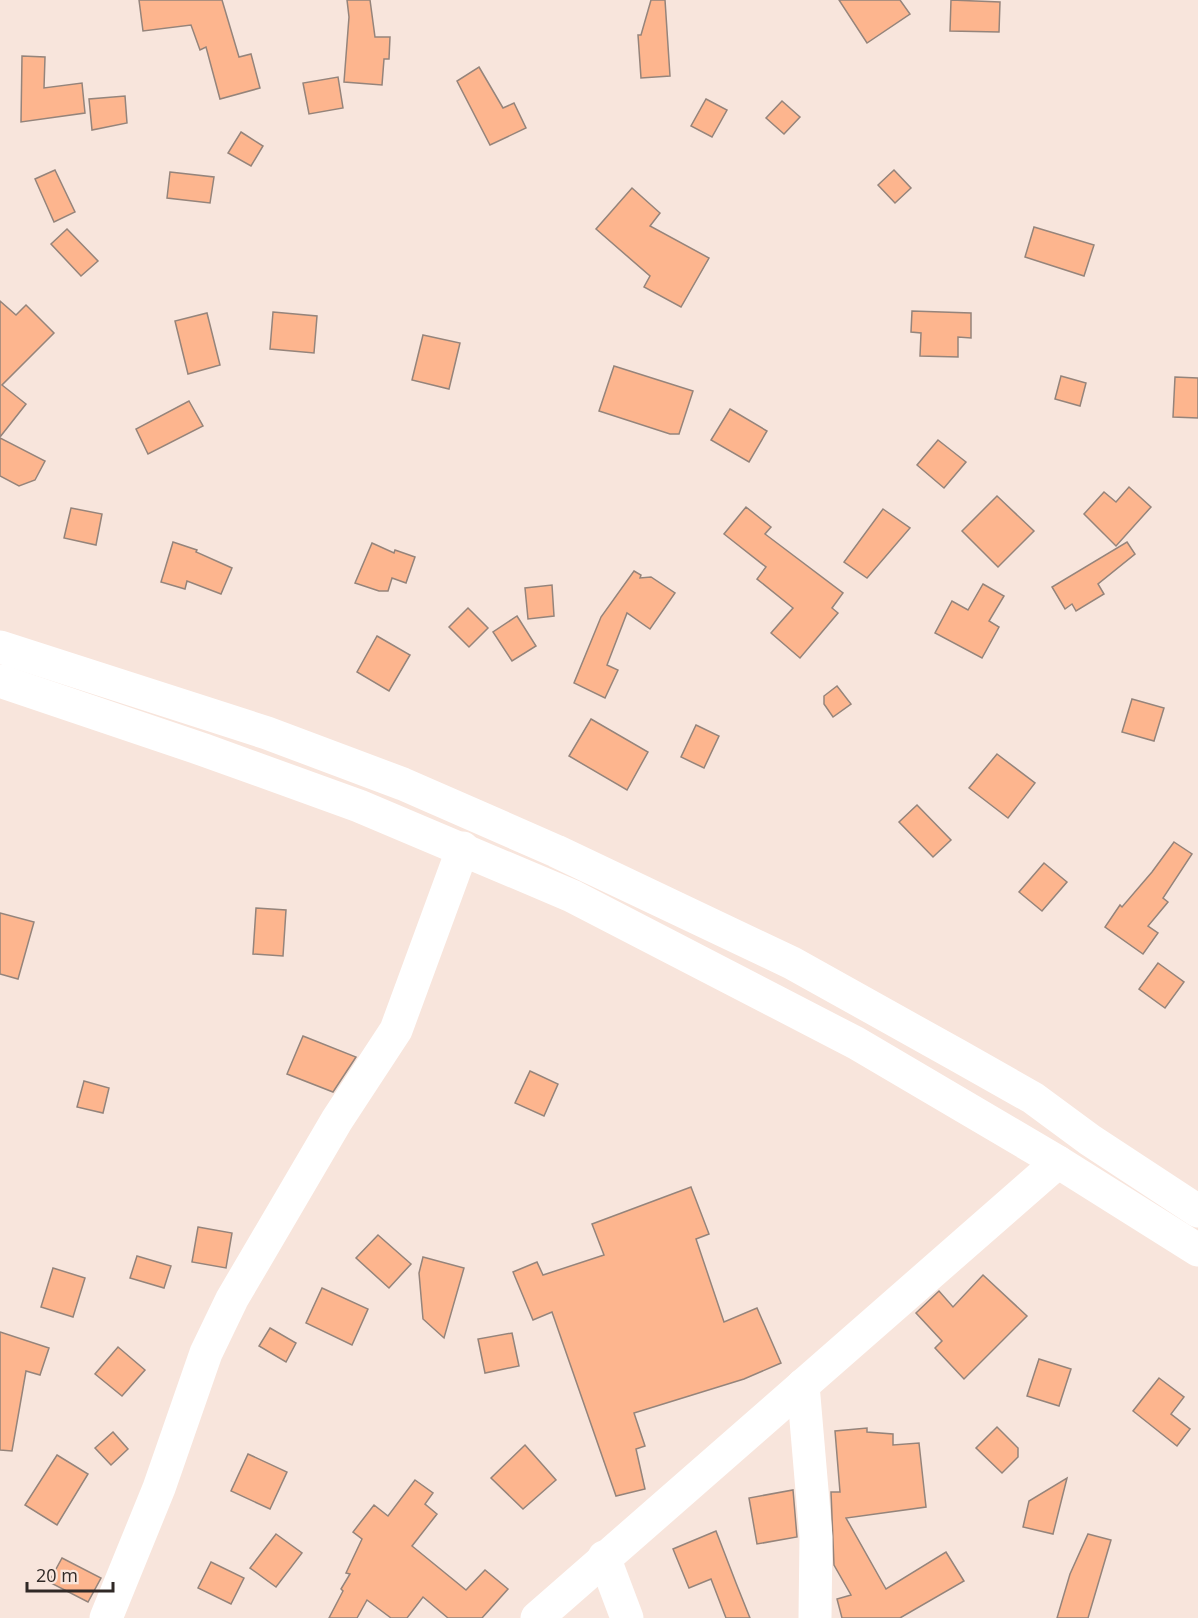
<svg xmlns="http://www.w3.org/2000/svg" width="1198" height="1618" font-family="'Open Sans',sans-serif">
<rect width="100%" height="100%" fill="#f8e5dc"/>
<g fill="#fdb58e" stroke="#95847b" stroke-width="1.5">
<path d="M 139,0 L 222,0 L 239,57 L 251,54 L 260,88 L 220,99 L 206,47 L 200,50 L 191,25 L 143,31 Z"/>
<path d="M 347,0 L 370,0 L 375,37 L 390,37 L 389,59 L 384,59 L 382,85 L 344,82 L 349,17 Z"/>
<path d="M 651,0 L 665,0 L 670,76 L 641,78 L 638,35 L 641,35 Z"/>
<path d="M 839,0 L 900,0 L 910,14 L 867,43 Z"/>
<path d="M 951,0 L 1000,2 L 999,32 L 950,31 Z"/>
<path d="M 22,56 L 45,57 L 44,88 L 82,83 L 85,113 L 21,122 Z"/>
<path d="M 479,67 L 503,108 L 514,103 L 526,128 L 490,145 L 457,81 Z"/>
<path d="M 338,77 L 343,108 L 309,114 L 303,83 Z"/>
<path d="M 125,96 L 127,123 L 92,130 L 89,99 Z"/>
<path d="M 706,99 L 727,110 L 712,137 L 691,126 Z"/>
<path d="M 782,101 L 800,117 L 784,134 L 766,118 Z"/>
<path d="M 241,132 L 263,146 L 251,166 L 228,153 Z"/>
<path d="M 55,170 L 75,212 L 54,222 L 35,179 Z"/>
<path d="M 894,170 L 911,188 L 895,203 L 878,185 Z"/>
<path d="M 170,172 L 214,177 L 210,203 L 167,198 Z"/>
<path d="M 632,188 L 660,213 L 650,226 L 709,258 L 681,307 L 644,287 L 650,276 L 596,229 Z"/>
<path d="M 1034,227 L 1094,245 L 1084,276 L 1025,257 Z"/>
<path d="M 67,229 L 98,261 L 81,276 L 51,244 Z"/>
<path d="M 0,301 L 16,315 L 26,305 L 54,333 L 2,385 L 26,404 L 0,437 Z"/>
<path d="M 912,311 L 971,313 L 971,338 L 958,337 L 958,357 L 920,356 L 921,333 L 911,332 Z"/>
<path d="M 273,312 L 317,316 L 314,353 L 270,349 Z"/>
<path d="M 207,313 L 220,365 L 188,374 L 175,321 Z"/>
<path d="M 423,335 L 460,343 L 449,389 L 412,380 Z"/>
<path d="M 614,366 L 693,391 L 679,434 L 670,434 L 599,411 Z"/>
<path d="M 1061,376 L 1086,383 L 1080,406 L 1055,399 Z"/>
<path d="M 1175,377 L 1198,378 L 1198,418 L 1173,417 Z"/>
<path d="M 189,401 L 203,426 L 148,454 L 136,429 Z"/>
<path d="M 730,409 L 767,431 L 749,462 L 711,440 Z"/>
<path d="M 0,438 L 45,461 L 35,480 L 19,486 L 0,476 Z"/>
<path d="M 938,440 L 966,462 L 944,488 L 917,465 Z"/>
<path d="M 1129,487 L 1151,507 L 1116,546 L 1084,514 L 1104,492 L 1116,502 Z"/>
<path d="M 997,496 L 1034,531 L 998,567 L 962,531 Z"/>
<path d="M 746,507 L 771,527 L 765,534 L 843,593 L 832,608 L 838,613 L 800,658 L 771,633 L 793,608 L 757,579 L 766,567 L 724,534 Z"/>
<path d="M 71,508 L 102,514 L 96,545 L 64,538 Z"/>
<path d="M 883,509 L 910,528 L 867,578 L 844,562 Z"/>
<path d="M 173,542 L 197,550 L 196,552 L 232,568 L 221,594 L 187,581 L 185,589 L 161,582 Z"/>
<path d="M 1127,542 L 1135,554 L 1098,584 L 1104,594 L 1076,611 L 1072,604 L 1065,609 L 1052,587 Z"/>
<path d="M 372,543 L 394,553 L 395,550 L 415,557 L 406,583 L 392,578 L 388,591 L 379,591 L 355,583 Z"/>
<path d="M 634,571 L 641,575 L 640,578 L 651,577 L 675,593 L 650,629 L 627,613 L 607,665 L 618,670 L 605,698 L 574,683 L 601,617 Z"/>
<path d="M 983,584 L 1004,596 L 989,621 L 999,627 L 982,658 L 935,633 L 952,601 L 968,610 Z"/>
<path d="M 552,585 L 554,616 L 528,619 L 525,588 Z"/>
<path d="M 468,608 L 488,628 L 469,647 L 449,627 Z"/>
<path d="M 517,616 L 536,646 L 512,661 L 493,632 Z"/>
<path d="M 377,636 L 410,655 L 389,691 L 357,672 Z"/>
<path d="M 837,686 L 851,704 L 833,717 L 824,704 L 824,696 Z"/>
<path d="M 1132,699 L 1164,708 L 1154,741 L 1122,732 Z"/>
<path d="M 591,719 L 648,752 L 627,790 L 569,756 Z"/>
<path d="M 696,725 L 719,736 L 704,768 L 681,757 Z"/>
<path d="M 997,754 L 1035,783 L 1008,818 L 969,788 Z"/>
<path d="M 917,805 L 951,840 L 933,857 L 899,822 Z"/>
<path d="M 1174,842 L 1192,854 L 1163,898 L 1168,902 L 1148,926 L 1158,933 L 1143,954 L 1105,927 L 1120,905 L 1122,907 L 1152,872 Z"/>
<path d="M 1044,863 L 1067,882 L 1042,911 L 1019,892 Z"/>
<path d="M 256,908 L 286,910 L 283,956 L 253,954 Z"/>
<path d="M 0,913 L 34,922 L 18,979 L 0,974 Z"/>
<path d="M 1158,963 L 1184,982 L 1165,1008 L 1139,989 Z"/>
<path d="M 303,1036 L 356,1057 L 333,1092 L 287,1074 Z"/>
<path d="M 530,1071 L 558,1084 L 544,1116 L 515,1103 Z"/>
<path d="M 84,1081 L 109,1088 L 103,1113 L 77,1107 Z"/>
<path d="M 691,1187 L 709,1234 L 696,1239 L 724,1322 L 757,1308 L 781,1363 L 744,1379 L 634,1413 L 645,1446 L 636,1449 L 645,1489 L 616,1496 L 552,1312 L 533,1320 L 513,1272 L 537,1262 L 543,1275 L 604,1255 L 592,1224 Z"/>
<path d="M 198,1227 L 232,1233 L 226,1268 L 192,1262 Z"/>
<path d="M 378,1235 L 411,1264 L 389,1288 L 356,1258 Z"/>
<path d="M 137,1256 L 171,1266 L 164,1288 L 130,1278 Z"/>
<path d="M 423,1257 L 464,1268 L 444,1338 L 423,1319 L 419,1273 Z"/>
<path d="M 53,1268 L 85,1278 L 73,1317 L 41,1307 Z"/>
<path d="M 983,1275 L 1027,1316 L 964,1379 L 935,1348 L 942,1341 L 916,1313 L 939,1291 L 953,1307 Z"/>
<path d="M 322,1288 L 368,1309 L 352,1345 L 306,1323 Z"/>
<path d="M 270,1328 L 296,1343 L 286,1362 L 259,1346 Z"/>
<path d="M 0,1332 L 49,1348 L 40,1375 L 26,1371 L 12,1451 L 0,1450 Z"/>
<path d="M 512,1333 L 519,1366 L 485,1373 L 478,1339 Z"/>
<path d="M 118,1347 L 145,1370 L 122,1396 L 95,1374 Z"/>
<path d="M 1039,1359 L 1071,1369 L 1059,1406 L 1027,1396 Z"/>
<path d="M 1159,1378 L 1184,1397 L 1171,1414 L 1190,1429 L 1177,1446 L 1133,1411 Z"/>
<path d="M 997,1427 L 1018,1448 L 1018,1457 L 1002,1473 L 976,1448 Z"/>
<path d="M 867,1428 L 867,1432 L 893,1434 L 893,1445 L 919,1443 L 926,1507 L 846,1518 L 886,1589 L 946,1552 L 964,1581 L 900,1618 L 842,1618 L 837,1599 L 851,1595 L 834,1565 L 831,1492 L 840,1492 L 835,1431 Z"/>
<path d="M 113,1432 L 128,1449 L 111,1465 L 95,1448 Z"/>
<path d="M 525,1445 L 556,1480 L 523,1509 L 491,1478 Z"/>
<path d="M 248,1454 L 287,1472 L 270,1509 L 231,1491 Z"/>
<path d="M 57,1455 L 88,1474 L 57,1525 L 25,1505 Z"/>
<path d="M 1067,1478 L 1053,1534 L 1023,1527 L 1029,1501 Z"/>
<path d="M 415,1480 L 433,1493 L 425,1504 L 437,1514 L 412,1546 L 466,1590 L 485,1570 L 508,1589 L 482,1618 L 448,1618 L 423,1597 L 407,1618 L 391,1618 L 367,1600 L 357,1618 L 329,1618 L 343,1591 L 341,1589 L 350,1574 L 346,1573 L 362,1539 L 353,1532 L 374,1505 L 388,1516 Z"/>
<path d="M 793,1490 L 797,1537 L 757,1544 L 749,1498 Z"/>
<path d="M 716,1531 L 736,1583 L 750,1618 L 726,1618 L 711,1579 L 689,1588 L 673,1549 Z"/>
<path d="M 276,1534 L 302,1553 L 276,1587 L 250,1568 Z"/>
<path d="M 1088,1534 L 1111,1540 L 1088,1618 L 1057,1618 L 1070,1574 Z"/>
<path d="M 62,1558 L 101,1578 L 88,1602 L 49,1582 Z"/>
<path d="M 211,1562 L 244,1578 L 231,1604 L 198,1588 Z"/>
</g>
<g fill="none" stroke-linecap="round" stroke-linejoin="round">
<g stroke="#fff" stroke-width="33">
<path d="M 803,1385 L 816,1537 L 815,1618"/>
<path d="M 604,1557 L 627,1618"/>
<path d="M 106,1618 L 159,1488 L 206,1353 L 232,1299 L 337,1120 L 396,1030 L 463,848"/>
</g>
<path stroke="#fff" stroke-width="33" d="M 537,1618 L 1058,1162"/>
<g stroke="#fff" stroke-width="33">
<path d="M 0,647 L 267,733 L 403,784 L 556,851 L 792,963 L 957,1055 L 1033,1098 L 1090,1140 L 1198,1211"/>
<path d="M 0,681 L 204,750 L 359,806 L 572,896 L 856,1043 L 1058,1162 L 1198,1250"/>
</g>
</g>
<path d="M27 1582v9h86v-9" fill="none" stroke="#302926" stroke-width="3"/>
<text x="36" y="1582" font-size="18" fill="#302926" stroke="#f8e5dc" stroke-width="4.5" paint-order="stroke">20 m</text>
</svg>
